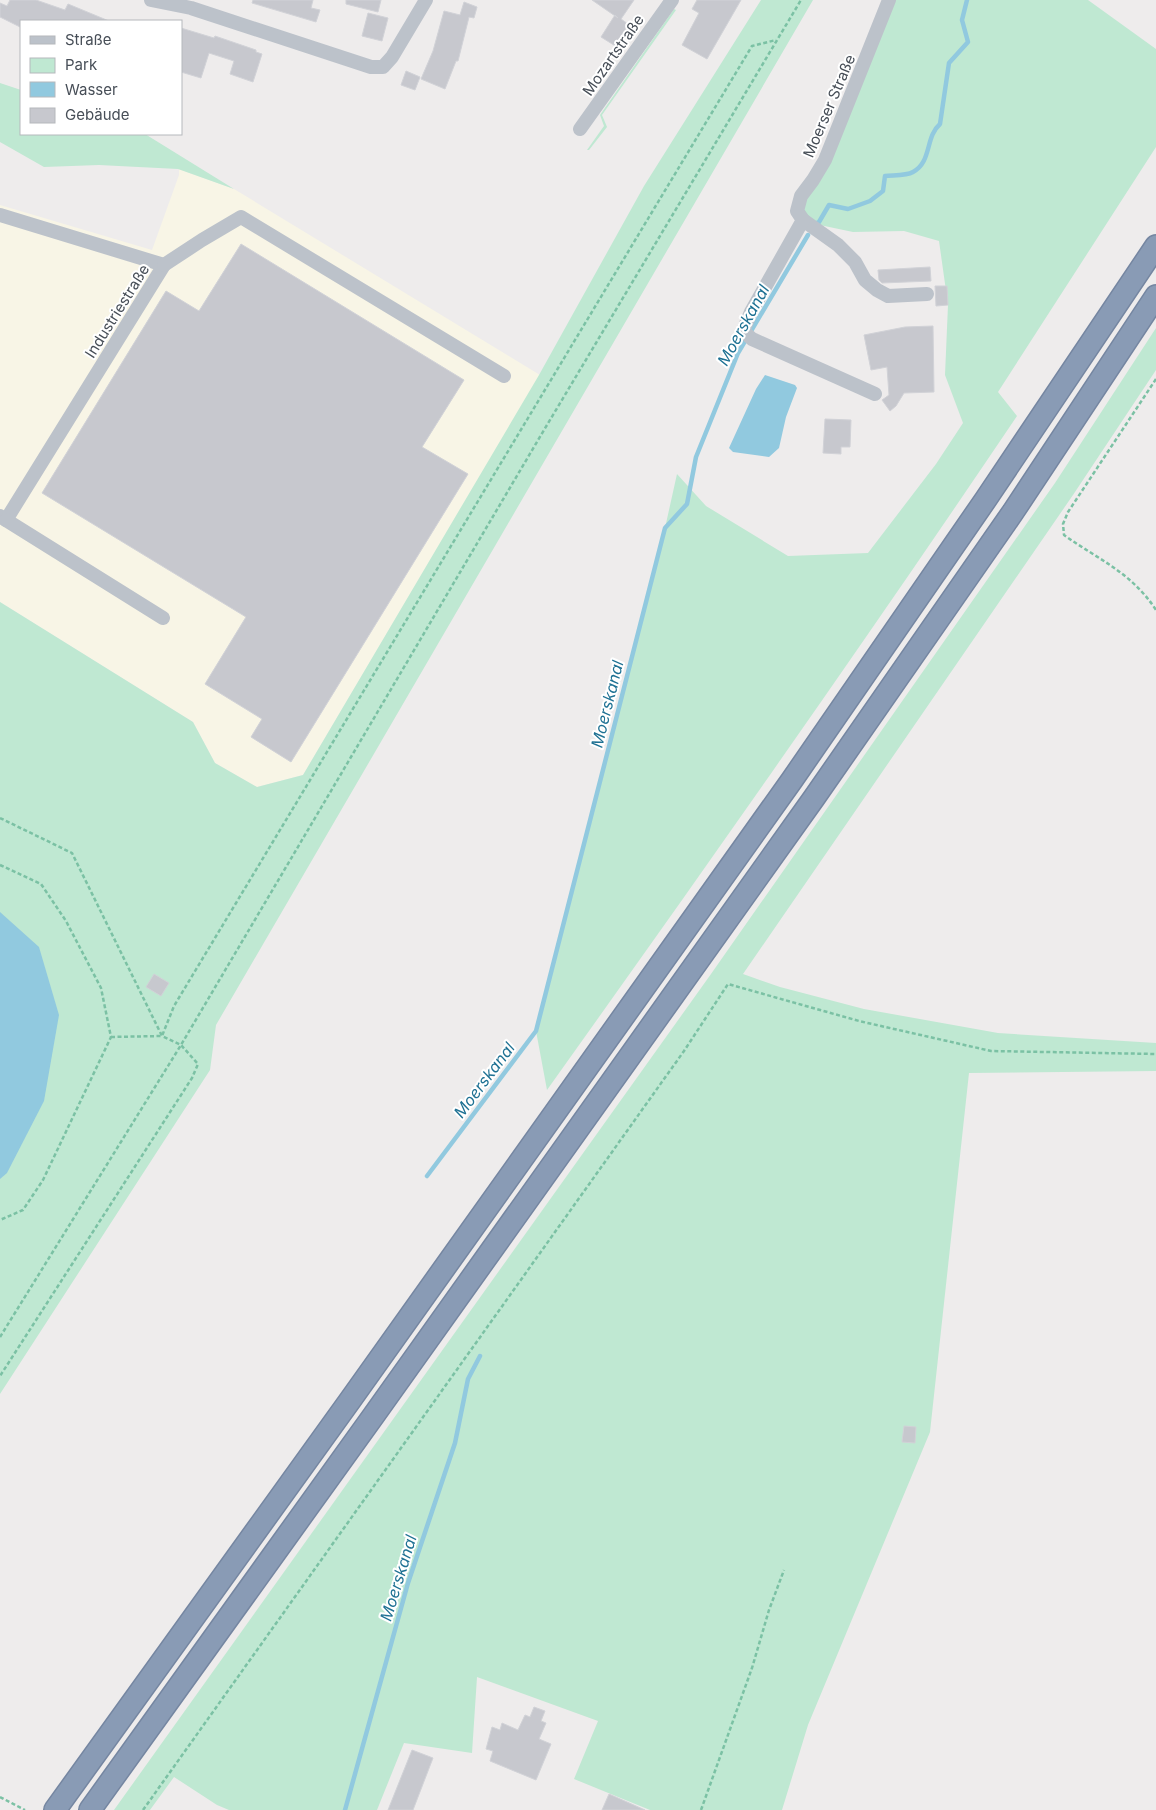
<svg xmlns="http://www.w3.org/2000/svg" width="1156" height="1810" font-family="Inter,sans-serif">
<rect width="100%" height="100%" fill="#eeecec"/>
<path fill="#f8f5e6" d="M 179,169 L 234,189 L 540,375 L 303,775 L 257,787 L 215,763 L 193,722 L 0,602 L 0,205 L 152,250 L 179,175 Z"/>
<g fill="#bfe8d2">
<path d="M 761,0 L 813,0 L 216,1025 L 210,1070 L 0,1394 L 0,602 L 193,722 L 215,763 L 257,787 L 303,775 L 539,375 L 644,186 Z"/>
<path d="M 890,0 L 1088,0 L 1156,49 L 1156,147 L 998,392 L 1017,416 C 864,643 706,867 547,1090 L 536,1031 L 665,528 L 677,474 L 706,506 L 788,556 L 868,553 L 936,464 L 963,423 L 945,375 L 948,305 L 939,241 L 904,231 L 853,232 L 815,224 L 797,211 L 813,181 Z"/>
<path d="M 674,9 L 676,10 L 602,115 L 607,127 L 589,150 L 587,150 L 604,126 L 600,115 Z"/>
<path d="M 0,83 L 21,90 L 21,134 L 145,134 L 234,189 L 178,169 L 99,165 L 44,167 L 0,142 Z"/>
<path d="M 1156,328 L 1156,370 L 1073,495 L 743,974 L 780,987 L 864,1009 L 998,1033 L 1156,1043 L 1156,1071 L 969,1073 L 930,1432 L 808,1725 L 782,1810 L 650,1810 L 574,1779 L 598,1721 L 477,1677 L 472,1753 L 404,1743 L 377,1810 L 229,1810 L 217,1805 L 174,1777 L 150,1810 L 114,1810 L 711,974 L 1055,483 Z"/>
</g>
<g fill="#91c9df">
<path d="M 765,375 L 795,385 L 797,388 L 786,417 L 779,448 L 769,457 L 733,452 L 729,448 L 756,389 Z"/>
<path d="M 0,912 L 39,947 L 59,1015 L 44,1101 L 7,1173 L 0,1179 Z"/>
</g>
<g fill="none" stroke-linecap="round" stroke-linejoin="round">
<g stroke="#91c9df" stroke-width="4.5">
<path d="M 815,224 L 819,222 L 829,205 L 848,209 L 870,201 L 883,191 L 885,176 C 893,175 906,176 913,172 C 932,162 925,137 940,124 L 949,63 L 968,42 L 962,20 L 967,0"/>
<path d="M 427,1176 L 536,1031 L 665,528 L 687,504 L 696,457 L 738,353 L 808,235"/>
<path d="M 345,1810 L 408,1583 L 455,1443 L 468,1379 L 480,1356"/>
</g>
</g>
<g fill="#c7c8ce" stroke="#d1d2d7">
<path d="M 10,0 L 36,0 L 65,10 L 68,4 L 109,21 L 21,21 L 20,27 L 0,17 L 0,3 L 7,6 Z"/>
<path d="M 253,0 L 313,0 L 311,8 L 320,10 L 316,22 L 252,3 Z"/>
<path d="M 346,0 L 381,0 L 378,12 L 346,4 Z"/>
<path d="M 592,0 L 634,0 L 621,19 L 631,26 L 617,47 L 601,37 L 615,15 L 618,18 Z"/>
<path d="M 697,0 L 741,0 L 707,59 L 682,45 L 699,13 L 692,9 Z"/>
<path d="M 464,2 L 477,7 L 474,18 L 469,17 L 458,61 L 456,61 L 445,89 L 421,79 L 433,51 L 444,11 L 460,15 Z"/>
<path d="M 368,13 L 388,18 L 382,41 L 362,36 Z"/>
<path d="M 181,28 L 214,38 L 215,36 L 256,50 L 256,52 L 262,54 L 253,82 L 230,74 L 234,61 L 209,53 L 201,78 L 181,72 Z"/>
<path d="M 406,71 L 420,77 L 415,90 L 401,85 Z"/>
<path d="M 241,244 L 464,380 L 422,447 L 468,474 L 291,762 L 251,737 L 262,719 L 205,684 L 246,617 L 42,493 L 166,291 L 199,311 Z"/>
<path d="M 930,267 L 931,281 L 882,283 L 879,280 L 878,270 Z"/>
<path d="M 935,286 L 947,286 L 948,305 L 936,306 Z"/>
<path d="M 933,326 L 934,392 L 904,393 L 896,406 L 890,411 L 882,400 L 889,395 L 887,367 L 871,370 L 864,335 L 905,327 Z"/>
<path d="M 825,419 L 851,420 L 850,447 L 841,447 L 841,454 L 823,453 Z"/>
<path d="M 154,974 L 169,983 L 161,996 L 146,987 Z"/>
<path d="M 904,1426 L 916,1427 L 915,1443 L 902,1442 Z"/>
<path d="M 534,1707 L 545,1711 L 541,1721 L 546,1723 L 539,1739 L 551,1744 L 536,1780 L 490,1761 L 493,1751 L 486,1749 L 492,1727 L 500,1730 L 502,1723 L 518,1730 L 525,1715 L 530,1717 Z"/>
<path d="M 412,1750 L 433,1758 L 413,1810 L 388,1810 Z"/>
<path d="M 609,1794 L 645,1810 L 602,1810 Z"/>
</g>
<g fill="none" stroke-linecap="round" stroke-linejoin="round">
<g stroke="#7586a1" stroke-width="24">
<g id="highway">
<path d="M 55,1810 L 351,1399 L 792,780 L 986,499 L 1156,246"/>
<path d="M 90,1810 L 374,1415 L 814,798 L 1013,512 L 1156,296"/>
</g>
</g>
<g stroke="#7bc1a4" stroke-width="2.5" stroke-dasharray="4 2.5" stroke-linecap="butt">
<path d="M 1156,379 L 1068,512 L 1063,524 L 1064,535 C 1099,560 1131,572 1156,610"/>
<path d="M 0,818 L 72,853 L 162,1036 L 181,1045 L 198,1064 L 192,1078 L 0,1376"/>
<path d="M 0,865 L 41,884 L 66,921 L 101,988 L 111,1037 L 43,1180 L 23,1210 L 0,1220"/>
<path d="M 111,1037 L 162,1036 L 174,1006 L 752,46 L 776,40"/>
<path d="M 0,1337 L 181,1045 L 544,430 L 801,0"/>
<path d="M 0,1797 L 25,1810"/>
<path d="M 143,1810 L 684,1051 L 728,984 L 859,1021 L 991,1051 L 1156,1054"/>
<path d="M 701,1810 L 752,1668 L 769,1610 L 784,1570"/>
</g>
<g stroke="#bcc2ca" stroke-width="14">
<path d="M 151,0 L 191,8 L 371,67 L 383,67 L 392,57 L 426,0"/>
<path d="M 580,129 L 672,0"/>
<path d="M 0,215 L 164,265 L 6,520 L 0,516"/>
<path d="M 803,220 L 838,245 L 855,262 L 865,280 L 877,290 L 888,296 L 927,294"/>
<path d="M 164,265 L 202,240 L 241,217 L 504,376"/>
<path d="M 875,394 L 752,339 L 743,331 L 751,312 L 803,220 L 797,211 L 801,196 L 813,180 L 825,160 L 889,0"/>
<path d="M 6,520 L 163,618"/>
</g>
<use href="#highway" stroke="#899bb5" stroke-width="21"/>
</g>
<g text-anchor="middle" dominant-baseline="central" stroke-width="4" stroke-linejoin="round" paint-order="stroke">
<g font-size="15" fill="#474e57" stroke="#fff">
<text transform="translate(613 55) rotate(-55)">Mozartstraße</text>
<text transform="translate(829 106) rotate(-67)">Moerser Straße</text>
<text transform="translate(117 311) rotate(-58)">Industriestraße</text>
</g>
<g font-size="16" font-style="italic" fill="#1e7193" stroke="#fff">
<text transform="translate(743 325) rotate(-61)">Moerskanal</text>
<text transform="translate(607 704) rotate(-76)">Moerskanal</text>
<text transform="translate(484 1080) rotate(-53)">Moerskanal</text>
<text transform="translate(398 1578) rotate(-73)">Moerskanal</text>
</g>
</g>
<rect x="20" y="20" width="162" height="115" fill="#ffffff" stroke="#b5b8bc"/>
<rect x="30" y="36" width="25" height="8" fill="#bcc2ca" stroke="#b5b8bc"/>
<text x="65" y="45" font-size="15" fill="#474e57">Straße</text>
<rect x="30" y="58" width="25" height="15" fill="#bfe8d2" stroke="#b5b8bc"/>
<text x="65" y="70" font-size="15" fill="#474e57">Park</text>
<rect x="30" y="82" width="25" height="15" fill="#91c9df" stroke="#b5b8bc"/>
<text x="65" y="95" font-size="15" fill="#474e57">Wasser</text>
<rect x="30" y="108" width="25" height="15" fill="#c7c8ce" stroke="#b5b8bc"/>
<text x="65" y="120" font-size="15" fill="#474e57">Gebäude</text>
</svg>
